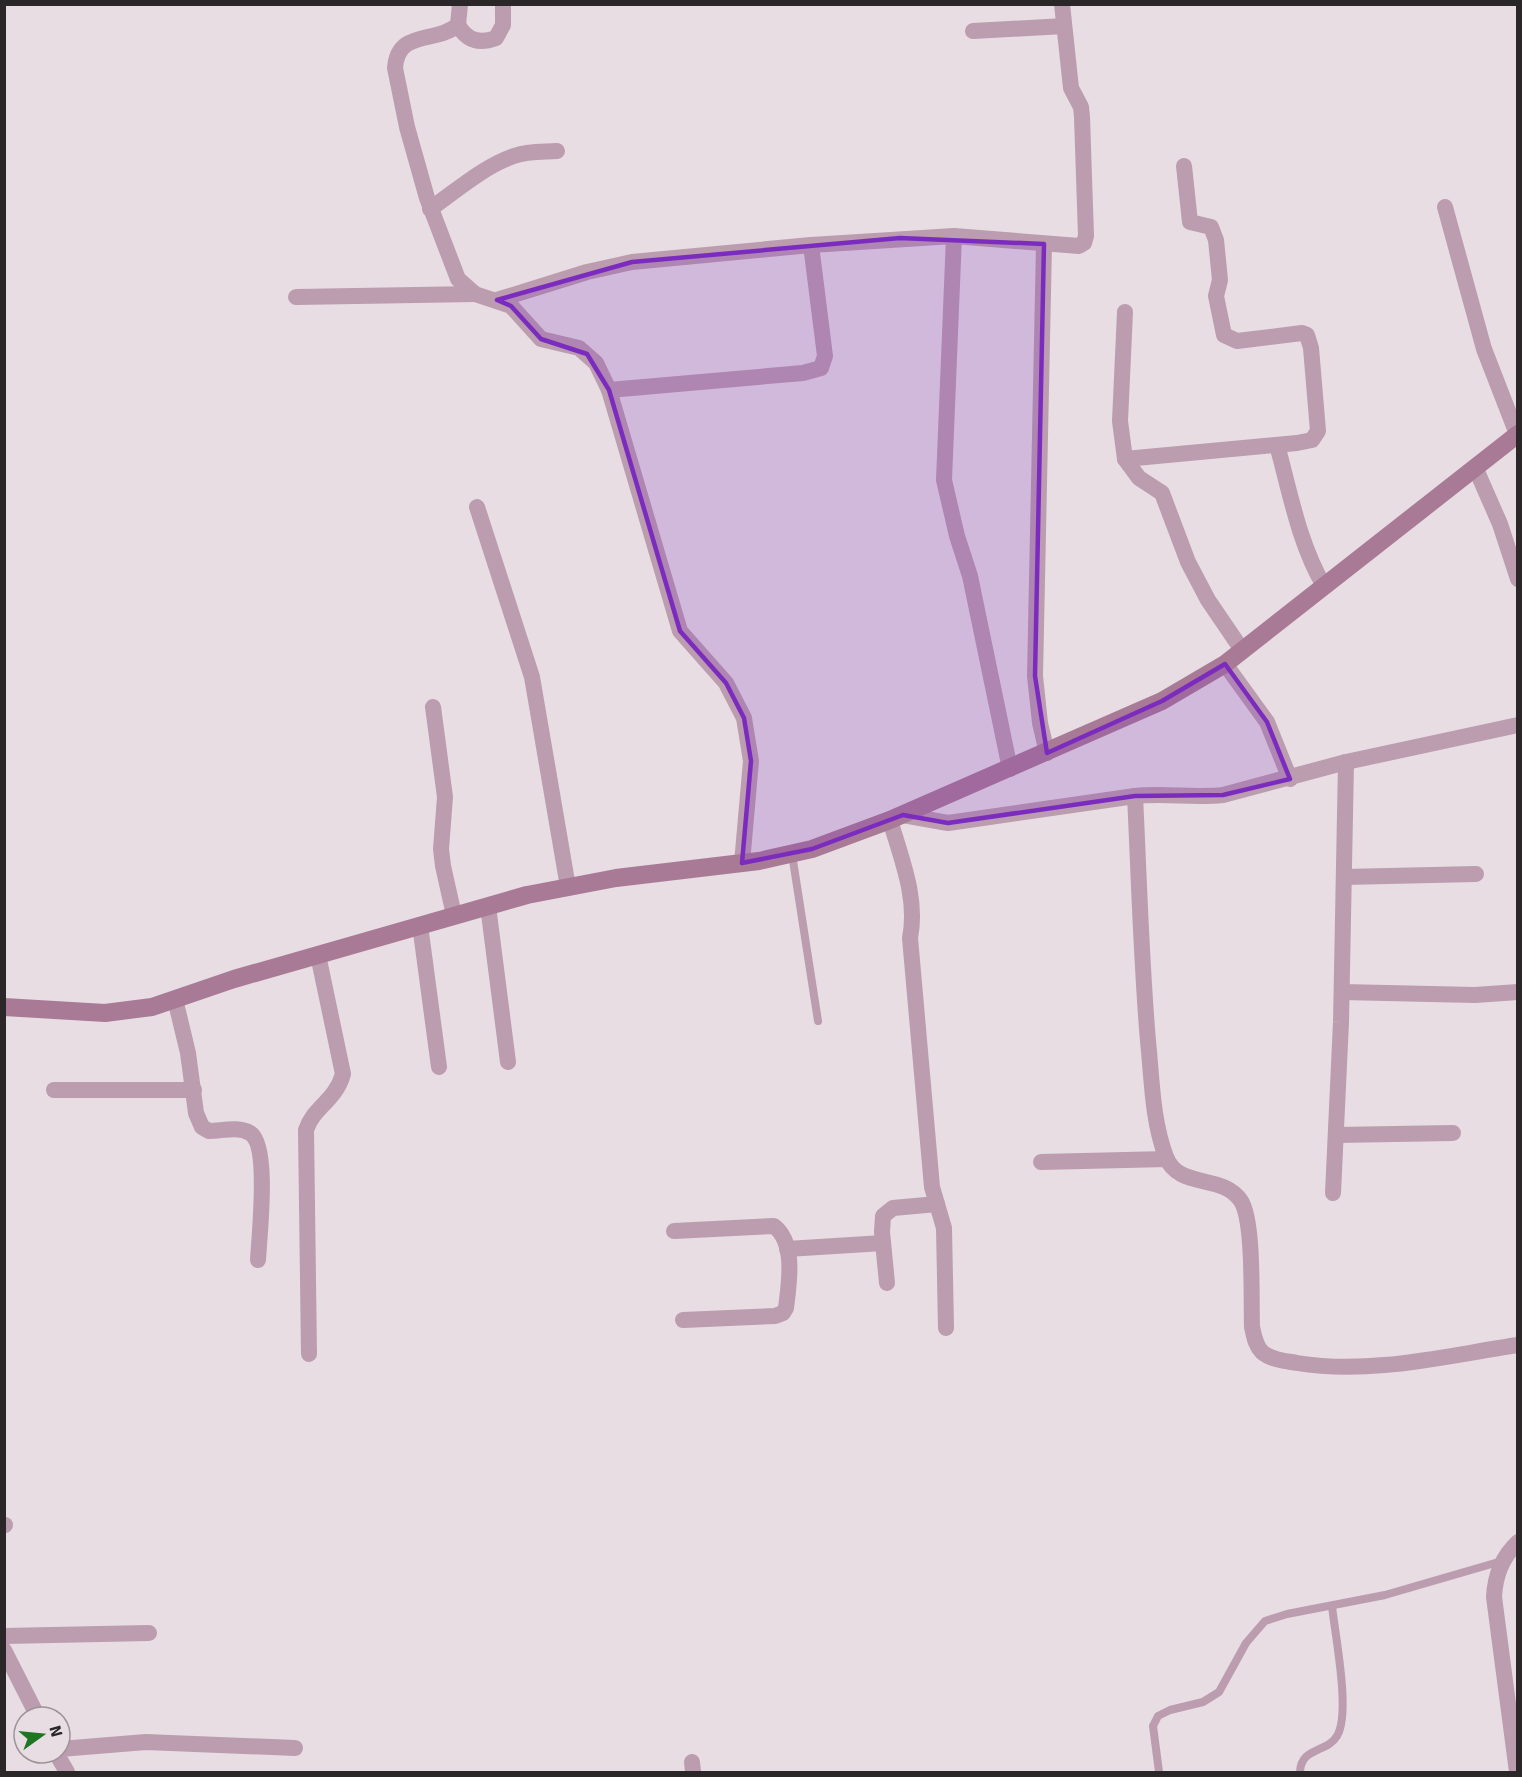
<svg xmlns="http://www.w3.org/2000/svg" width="1522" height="1777" font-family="Signika,sans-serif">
<rect width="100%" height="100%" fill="#e7dde3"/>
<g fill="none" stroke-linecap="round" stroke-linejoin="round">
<g stroke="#bc9caf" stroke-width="8">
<path d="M 792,854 L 818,1021"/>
<path d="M 1159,1772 L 1153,1726 L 1158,1716 L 1170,1710 L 1203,1702 L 1219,1692 L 1246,1643 L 1265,1621 L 1287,1614 L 1385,1595 L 1502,1561"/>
<path d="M 1300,1772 C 1301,1747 1327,1753 1337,1736 C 1351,1713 1335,1635 1332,1606"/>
</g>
<g stroke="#bc9caf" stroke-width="16">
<path d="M 460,4 L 458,25 C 435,44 398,29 395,68 L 407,127 L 427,198 L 458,279 L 475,294 L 511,306 L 541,339 L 579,348 L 596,363 L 609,390 L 680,631 L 726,683 L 744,718 L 751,761 L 742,863"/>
<path d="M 458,25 C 467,41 480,44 496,38 L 503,25 L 503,4"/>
<path d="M 973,31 L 1064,26"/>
<path d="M 1445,207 L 1484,349 L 1517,434"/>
<path d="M 430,209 C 456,191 484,166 514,156 C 528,151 542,152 557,151"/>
<path d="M 954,236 L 944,480 L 957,536 L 970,576 L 1010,769"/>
<path d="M 1044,244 L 1035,676 L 1040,723 L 1047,753"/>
<path d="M 296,297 L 475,294"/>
<path d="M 497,300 L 587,272 L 632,262 L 811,245 L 954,236 L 1079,246 L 1084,243 L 1086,236 L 1082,117 L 1081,107 L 1071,88 L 1062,4"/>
<path d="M 1125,312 L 1120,421 L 1125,459 L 1139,478 L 1162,493 L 1188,562 L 1208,600 L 1242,650"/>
<path d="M 609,390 L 803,373 L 821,368 L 825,356 L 811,245"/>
<path d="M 1277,445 C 1290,492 1299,544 1324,586"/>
<path d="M 1125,459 L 1297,443 L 1312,440 L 1318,431 L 1311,348 L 1307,335 L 1302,333 L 1237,341 L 1224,335 L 1216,296 L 1220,280 L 1216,240 L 1211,227 L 1190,222 L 1184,166"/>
<path d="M 1475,467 L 1500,524 L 1518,579"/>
<path d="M 477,507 L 532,677 L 568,887"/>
<path d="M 1225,664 L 1267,722 L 1290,779"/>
<path d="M 433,707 L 445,797 L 441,849 L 443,866 L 454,915"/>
<path d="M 1135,796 C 1139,877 1141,959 1148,1041 C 1152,1079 1152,1120 1166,1157 C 1179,1190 1223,1173 1241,1201 C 1254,1221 1251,1299 1252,1327 C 1254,1335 1255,1345 1262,1352 C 1271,1360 1286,1361 1297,1363 C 1371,1375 1444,1356 1518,1345"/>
<path d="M 903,815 L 948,823 L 1135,796 C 1165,793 1193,798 1223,795 L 1346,762 L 1518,725"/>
<path d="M 890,820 C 901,858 918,898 910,938 L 932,1187 L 944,1228 L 946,1328"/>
<path d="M 1344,877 L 1476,874"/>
<path d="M 488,906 L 508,1062"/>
<path d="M 420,925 L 439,1067"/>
<path d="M 1342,992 L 1475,995 L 1518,992"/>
<path d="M 175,999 L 188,1053 L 196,1113 L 202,1127 L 209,1131 C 222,1131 238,1126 250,1133 C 270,1145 259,1237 258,1260"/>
<path d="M 54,1090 L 194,1090"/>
<path d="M 1336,1135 L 1453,1133"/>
<path d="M 1041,1162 L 1167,1159"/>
<path d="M 1333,1193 L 1341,1022 L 1346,762"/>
<path d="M 674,1231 L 774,1226 C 796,1243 789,1283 786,1308 L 783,1313 L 775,1316 L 683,1320"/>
<path d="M 787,1249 L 883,1243"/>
<path d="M 887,1283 L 882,1232 L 883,1216 L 893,1208 L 937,1204"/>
<path d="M 309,1354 L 306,1130 C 314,1106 335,1102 343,1074 L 318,955"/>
<path d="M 4,1525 L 5,1525"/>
<path d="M 4,1636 L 149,1633"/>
<path d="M 4,1650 L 38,1717"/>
<path d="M 60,1749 L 146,1742 L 295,1748"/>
<path d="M 56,1753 L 67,1772"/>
<path d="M 692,1762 L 693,1772"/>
<path d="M 1517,1772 L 1494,1597 C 1495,1576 1502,1557 1518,1542"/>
</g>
<path stroke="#a97a96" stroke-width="18" d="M 4,1007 L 105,1013 L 152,1007 L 234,979 L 527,895 L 616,878 L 759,861 L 812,849 L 890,820 L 1162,701 L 1225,664 L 1518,434"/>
</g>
<path fill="#7b2cbf" fill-opacity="0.2" stroke="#7b2cbf" stroke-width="4.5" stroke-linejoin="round" d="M 900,238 L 1044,244 L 1035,676 L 1047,753 L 1162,701 L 1225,664 L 1267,722 L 1290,779 L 1223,795 L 1135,796 L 948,823 L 903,815 L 812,849 L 742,863 L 751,761 L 744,718 L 726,683 L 680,631 L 609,390 L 587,354 L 541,339 L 511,306 L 497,300 L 632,262 Z"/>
<rect width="1522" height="1777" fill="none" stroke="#2b2729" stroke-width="12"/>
<g transform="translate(42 1735) rotate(75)"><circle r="28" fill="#e7dde3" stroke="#9c9499" stroke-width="1.5"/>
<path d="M0-4.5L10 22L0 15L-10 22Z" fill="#1e7623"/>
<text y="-9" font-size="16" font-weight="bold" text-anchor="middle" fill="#2b2729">N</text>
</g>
</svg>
